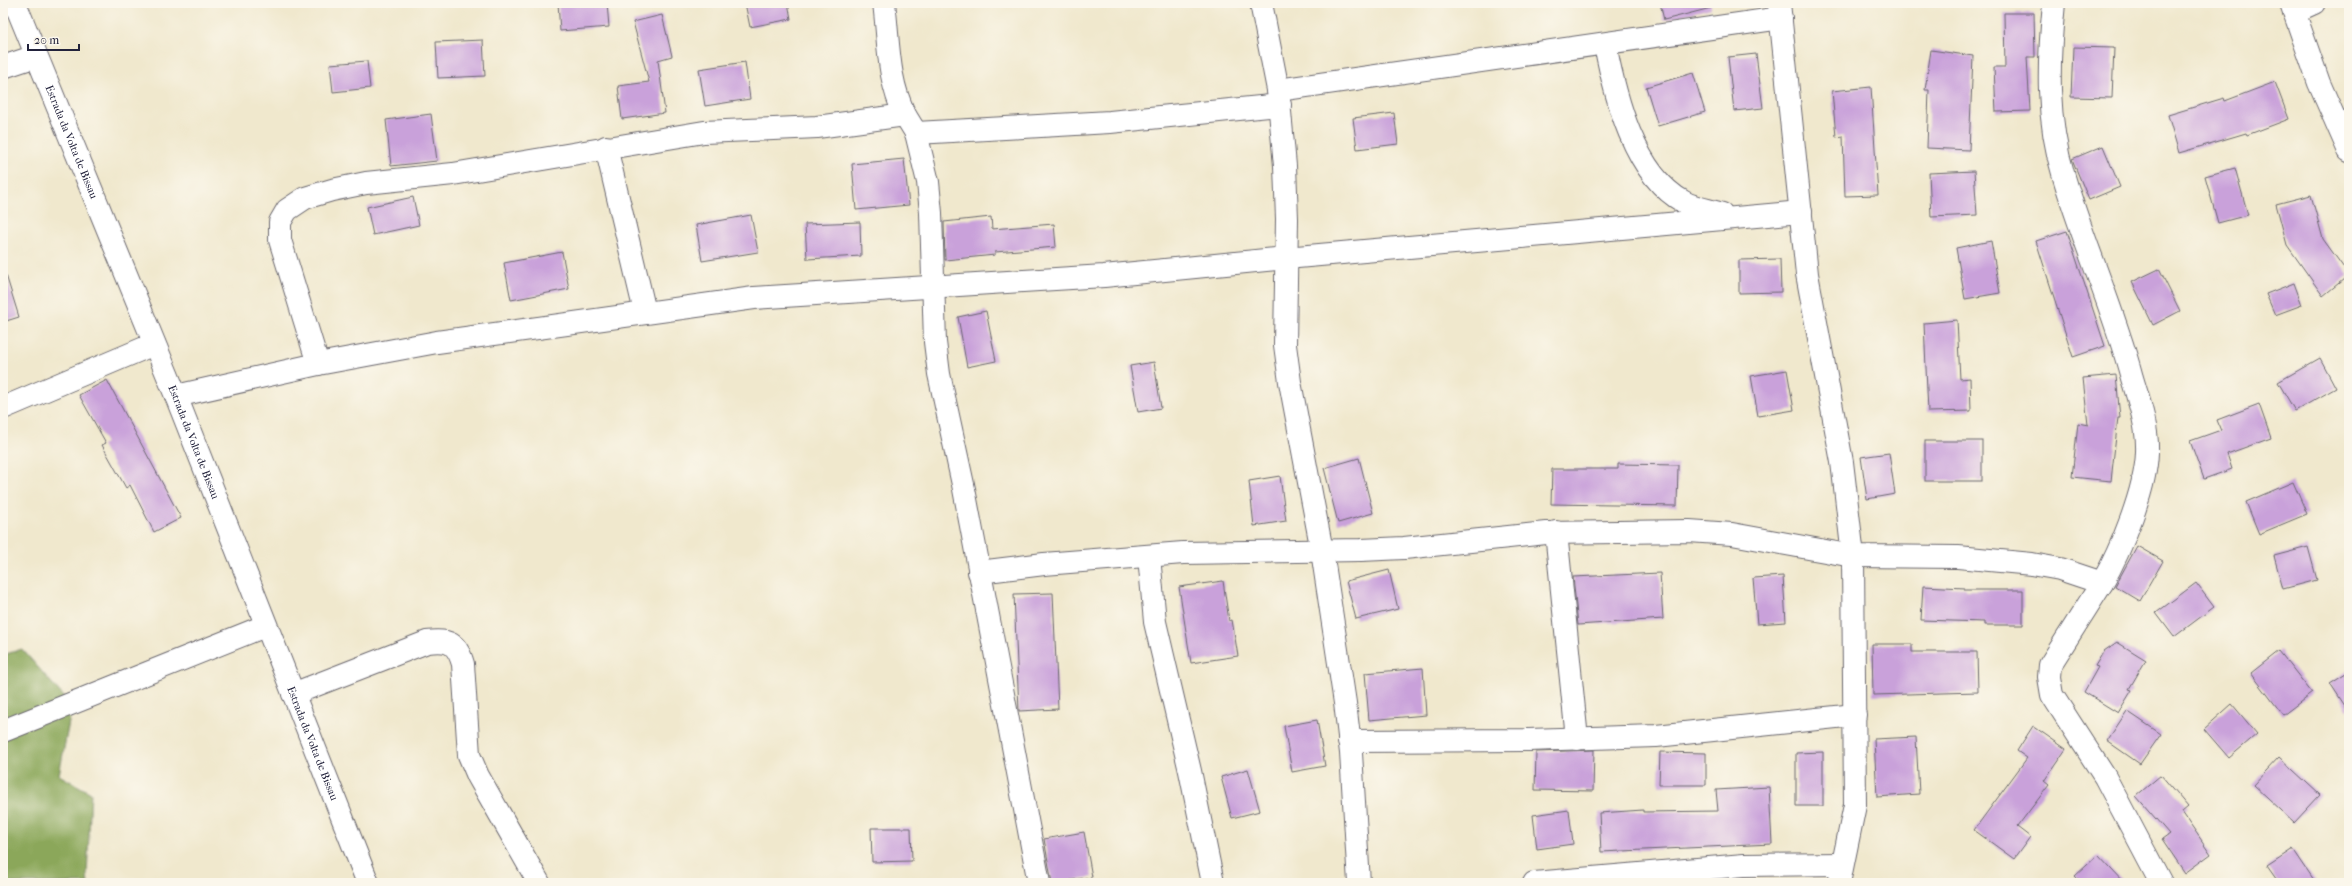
<svg xmlns="http://www.w3.org/2000/svg" width="2352" height="886" font-family="'IM FELL French Canon',serif">
<rect width="100%" height="100%" fill="#fbf7ec"/>
<filter id="ink" filterUnits="userSpaceOnUse"><feTurbulence type="fractalNoise" baseFrequency=".025" numOctaves="2"/><feDisplacementMap in="SourceGraphic" scale="8" xChannelSelector="R" yChannelSelector="G"/><feConvolveMatrix kernelMatrix="1 2 1 2 8 2 1 2 1" color-interpolation-filters="sRGB"/></filter>
<filter id="wash" filterUnits="userSpaceOnUse"><feTurbulence type="fractalNoise" baseFrequency=".012" numOctaves="4" result="noise"/><feDisplacementMap in="SourceGraphic" scale="16" xChannelSelector="R" yChannelSelector="G"/><feGaussianBlur stdDeviation="0.9" result="paint"/><feColorMatrix in="noise" values="0 0 0 0 0 0 0 0 0 0 0 0 0 0 0 0 0 1.4 0 .05"/><feComposite in="paint" operator="in"/></filter>
<g filter="url(#wash)">
<rect width="100%" height="100%" fill="#f0e8cd"/>
<path fill="#8ba75a" stroke="#56644a" d="M 22,649 L 72,706 L 59,775 L 91,793 L 87,875 L 88,883 L 3,883 L 3,655 Z"/>
<g id="blocks">
<g fill="#c9a1da">
<path d="M 558,3 L 607,3 L 609,27 L 560,31 Z"/>
<path d="M 745,3 L 788,3 L 791,19 L 750,27 Z"/>
<path d="M 1660,3 L 1711,3 L 1711,8 L 1664,20 Z"/>
<path d="M 2004,13 L 2034,13 L 2035,57 L 2027,57 L 2030,111 L 1996,112 L 1994,67 L 2005,67 Z"/>
<path d="M 662,15 L 672,56 L 658,60 L 665,113 L 622,119 L 618,86 L 649,82 L 633,22 Z"/>
<path d="M 483,40 L 485,76 L 438,78 L 436,42 Z"/>
<path d="M 2073,47 L 2114,48 L 2112,98 L 2071,97 Z"/>
<path d="M 1931,50 L 1973,56 L 1969,150 L 1927,148 L 1929,90 L 1925,90 Z"/>
<path d="M 1756,54 L 1763,108 L 1734,111 L 1728,57 Z"/>
<path d="M 367,61 L 370,88 L 333,92 L 330,64 Z"/>
<path d="M 745,62 L 750,99 L 705,106 L 699,69 Z"/>
<path d="M 1693,73 L 1705,112 L 1658,126 L 1646,87 Z"/>
<path d="M 2275,82 L 2289,119 L 2247,135 L 2246,133 L 2179,153 L 2168,115 L 2224,98 L 2225,101 Z"/>
<path d="M 1871,87 L 1878,195 L 1845,196 L 1843,136 L 1836,137 L 1832,91 Z"/>
<path d="M 1394,113 L 1398,144 L 1357,149 L 1353,118 Z"/>
<path d="M 431,114 L 437,161 L 391,166 L 386,120 Z"/>
<path d="M 2103,146 L 2120,187 L 2089,200 L 2072,159 Z"/>
<path d="M 904,159 L 909,205 L 856,210 L 852,164 Z"/>
<path d="M 2235,168 L 2248,215 L 2218,223 L 2205,176 Z"/>
<path d="M 1974,171 L 1977,215 L 1931,217 L 1929,173 Z"/>
<path d="M 2311,195 L 2323,239 L 2349,275 L 2323,296 L 2287,245 L 2276,204 Z"/>
<path d="M 413,197 L 419,225 L 373,235 L 367,207 Z"/>
<path d="M 751,215 L 758,252 L 702,261 L 696,225 Z"/>
<path d="M 991,217 L 992,229 L 1054,224 L 1056,247 L 995,252 L 995,255 L 945,260 L 944,222 Z"/>
<path d="M 860,222 L 861,256 L 807,259 L 805,224 Z"/>
<path d="M 2067,231 L 2105,346 L 2073,357 L 2036,241 Z"/>
<path d="M 1991,241 L 2000,293 L 1965,299 L 1956,248 Z"/>
<path d="M 562,252 L 569,289 L 511,300 L 504,263 Z"/>
<path d="M 1780,259 L 1781,292 L 1739,293 L 1739,260 Z"/>
<path d="M 2159,269 L 2180,311 L 2153,325 L 2132,282 Z"/>
<path d="M 6,275 L 19,317 L 3,322 L 3,276 Z"/>
<path d="M 2294,283 L 2302,305 L 2275,315 L 2266,294 Z"/>
<path d="M 986,311 L 996,361 L 967,367 L 958,317 Z"/>
<path d="M 1957,320 L 1960,379 L 1970,378 L 1971,411 L 1928,412 L 1924,323 Z"/>
<path d="M 2320,358 L 2336,388 L 2295,411 L 2278,382 Z"/>
<path d="M 1154,362 L 1161,408 L 1138,412 L 1130,366 Z"/>
<path d="M 1787,370 L 1794,410 L 1758,416 L 1751,376 Z"/>
<path d="M 2116,375 L 2120,418 L 2118,418 L 2111,481 L 2072,477 L 2078,423 L 2088,425 L 2083,378 Z"/>
<path d="M 107,380 L 181,518 L 154,532 L 130,485 L 126,488 L 102,445 L 106,443 L 79,395 Z"/>
<path d="M 2259,404 L 2271,438 L 2227,454 L 2232,469 L 2204,479 L 2190,441 L 2221,430 L 2217,420 Z"/>
<rect x="1925" y="441" width="57" height="40"/>
<path d="M 1889,453 L 1895,494 L 1867,499 L 1861,457 Z"/>
<path d="M 1359,458 L 1373,513 L 1338,523 L 1324,468 Z"/>
<path d="M 1618,464 L 1678,465 L 1677,506 L 1551,504 L 1552,469 L 1618,469 Z"/>
<path d="M 1280,476 L 1286,521 L 1254,526 L 1249,481 Z"/>
<path d="M 2293,482 L 2307,514 L 2259,534 L 2246,502 Z"/>
<path d="M 2137,546 L 2163,561 L 2140,601 L 2115,586 Z"/>
<path d="M 2308,547 L 2317,580 L 2283,589 L 2274,556 Z"/>
<path d="M 1389,570 L 1398,609 L 1356,619 L 1346,581 Z"/>
<path d="M 1660,573 L 1663,619 L 1578,625 L 1573,577 Z"/>
<path d="M 1783,576 L 1786,622 L 1757,624 L 1753,578 Z"/>
<path d="M 1223,581 L 1229,621 L 1232,620 L 1238,656 L 1191,663 L 1179,587 Z"/>
<path d="M 2196,583 L 2214,607 L 2174,637 L 2156,613 Z"/>
<path d="M 1923,586 L 1965,588 L 1965,590 L 2023,590 L 2023,625 L 1984,625 L 1984,622 L 1921,620 Z"/>
<path d="M 1053,593 L 1058,709 L 1019,711 L 1014,594 Z"/>
<path d="M 2117,642 L 2146,660 L 2129,689 L 2132,690 L 2118,713 L 2084,692 L 2098,667 L 2095,666 L 2104,651 Z"/>
<path d="M 1872,644 L 1912,644 L 1912,652 L 1977,652 L 1978,692 L 1873,695 Z"/>
<path d="M 2279,651 L 2312,693 L 2283,715 L 2251,673 Z"/>
<path d="M 1423,668 L 1426,715 L 1369,720 L 1365,673 Z"/>
<path d="M 2349,671 L 2349,712 L 2330,683 Z"/>
<path d="M 2232,704 L 2257,734 L 2229,758 L 2204,729 Z"/>
<path d="M 2127,711 L 2161,734 L 2140,764 L 2107,741 Z"/>
<path d="M 1317,720 L 1325,766 L 1292,772 L 1284,726 Z"/>
<path d="M 2033,726 L 2066,749 L 2044,781 L 2049,785 L 2017,827 L 2030,837 L 2014,859 L 1974,830 L 2027,758 L 2017,751 Z"/>
<path d="M 1916,737 L 1919,794 L 1877,797 L 1874,739 Z"/>
<path d="M 1594,750 L 1593,791 L 1535,790 L 1536,752 Z"/>
<path d="M 1660,752 L 1706,753 L 1706,785 L 1659,785 Z"/>
<path d="M 1823,752 L 1823,806 L 1796,806 L 1796,753 Z"/>
<path d="M 2279,757 L 2320,795 L 2294,823 L 2253,785 Z"/>
<path d="M 1248,769 L 1260,811 L 1232,818 L 1221,777 Z"/>
<path d="M 2161,775 L 2188,807 L 2182,812 L 2211,854 L 2185,873 L 2162,839 L 2169,834 L 2136,796 Z"/>
<path d="M 1769,787 L 1772,844 L 1601,852 L 1599,813 L 1643,810 L 1643,812 L 1718,811 L 1716,790 Z"/>
<path d="M 1569,810 L 1573,844 L 1537,849 L 1533,815 Z"/>
<path d="M 871,828 L 911,828 L 912,861 L 872,862 Z"/>
<path d="M 1084,832 L 1092,877 L 1052,883 L 1044,839 Z"/>
<path d="M 2293,849 L 2316,883 L 2279,883 L 2267,866 Z"/>
<path d="M 2098,855 L 2124,883 L 2082,883 L 2075,876 Z"/>
</g>
</g>
</g>
<g filter="url(#ink)">
<use href="#blocks" fill-opacity="0" stroke="#6a676e" stroke-width="1"/>
<g fill="none" stroke-linecap="round" stroke-linejoin="round">
<g stroke="#6a676e" stroke-width="24">
<g id="minor">
<path d="M 884,3 C 889,41 887,79 905,115"/>
<path d="M 1261,3 L 1278,90 L 1285,166 L 1287,219 L 1285,345 L 1290,382 L 1322,551 L 1345,703 L 1351,753 L 1359,883"/>
<path d="M 1779,3 L 1807,274 L 1842,462 L 1853,556 L 1855,805 L 1839,883"/>
<path d="M 2054,3 C 2048,63 2046,118 2064,177 C 2084,245 2114,309 2132,378 C 2139,401 2148,427 2147,452 C 2146,489 2121,550 2102,583"/>
<path d="M 2291,3 L 2319,83 L 2349,151"/>
<path d="M 2294,12 L 2314,3"/>
<path d="M 1605,44 C 1615,96 1634,175 1684,202 C 1695,208 1710,210 1722,214"/>
<path d="M 3,67 L 36,56"/>
<path d="M 1278,90 L 1781,18"/>
<path d="M 916,133 L 928,182 L 931,213 L 935,342 L 939,374 L 964,489 L 1039,883"/>
<path d="M 606,147 L 645,312"/>
<path d="M 318,364 L 280,240 L 280,222 L 287,210 L 305,198 L 332,190 L 366,183 L 453,174 L 704,132 L 817,127 L 905,115 L 916,133 L 1110,122 L 1280,105"/>
<path d="M 176,396 L 318,364 L 437,342 L 754,298 L 1104,276 L 1286,258 L 1801,212"/>
<path d="M 3,408 L 154,344"/>
<path d="M 1556,532 L 1577,739"/>
<path d="M 1149,556 L 1155,622 L 1190,771 L 1213,883"/>
<path d="M 979,572 L 1044,564 L 1183,553 L 1361,550 L 1404,548 L 1546,533 L 1689,531 L 1732,534 L 1853,556 L 1958,557 L 2032,564 L 2060,569 L 2102,583 L 2050,665 L 2049,677 L 2052,695 L 2105,777 L 2161,883"/>
<path d="M 293,694 L 427,642 C 449,639 457,643 463,664 L 469,755 L 478,776 L 539,883"/>
<path d="M 3,731 L 265,626"/>
<path d="M 1349,741 L 1528,740 L 1656,736 L 1855,715"/>
<path d="M 1534,883 L 1744,865 L 1842,864"/>
</g>
</g>
<g stroke="#6a676e" stroke-width="24">
<g id="major">
<path id="s1" d="M 15,3 L 176,396 L 368,883"/>
</g>
</g>
<use href="#minor" stroke="#fff" stroke-width="22"/>
<use href="#major" stroke="#fff" stroke-width="22"/>
</g>
</g>
<g text-anchor="middle" dominant-baseline="central" stroke-width="3" stroke-linejoin="round" paint-order="stroke">
<g font-size="11" fill="#22223b" stroke="#fbf7ec">
<text stroke="none"><textPath href="#s1" startOffset="150">Estrada da Volta de Bissau</textPath></text>
<text stroke="none"><textPath href="#s1" startOffset="474">Estrada da Volta de Bissau</textPath></text>
<text stroke="none"><textPath href="#s1" startOffset="798">Estrada da Volta de Bissau</textPath></text>
</g>
</g>
<rect width="2352" height="886" fill="none" stroke="#fbf7ec" stroke-width="16"/>
<path d="M28 44v6h51v-6" fill="none" stroke="#22223b" stroke-width="2"/>
<text x="34" y="44" font-size="12" fill="#22223b" stroke="#fbf7ec" stroke-width="3" paint-order="stroke">20 m</text>
</svg>
